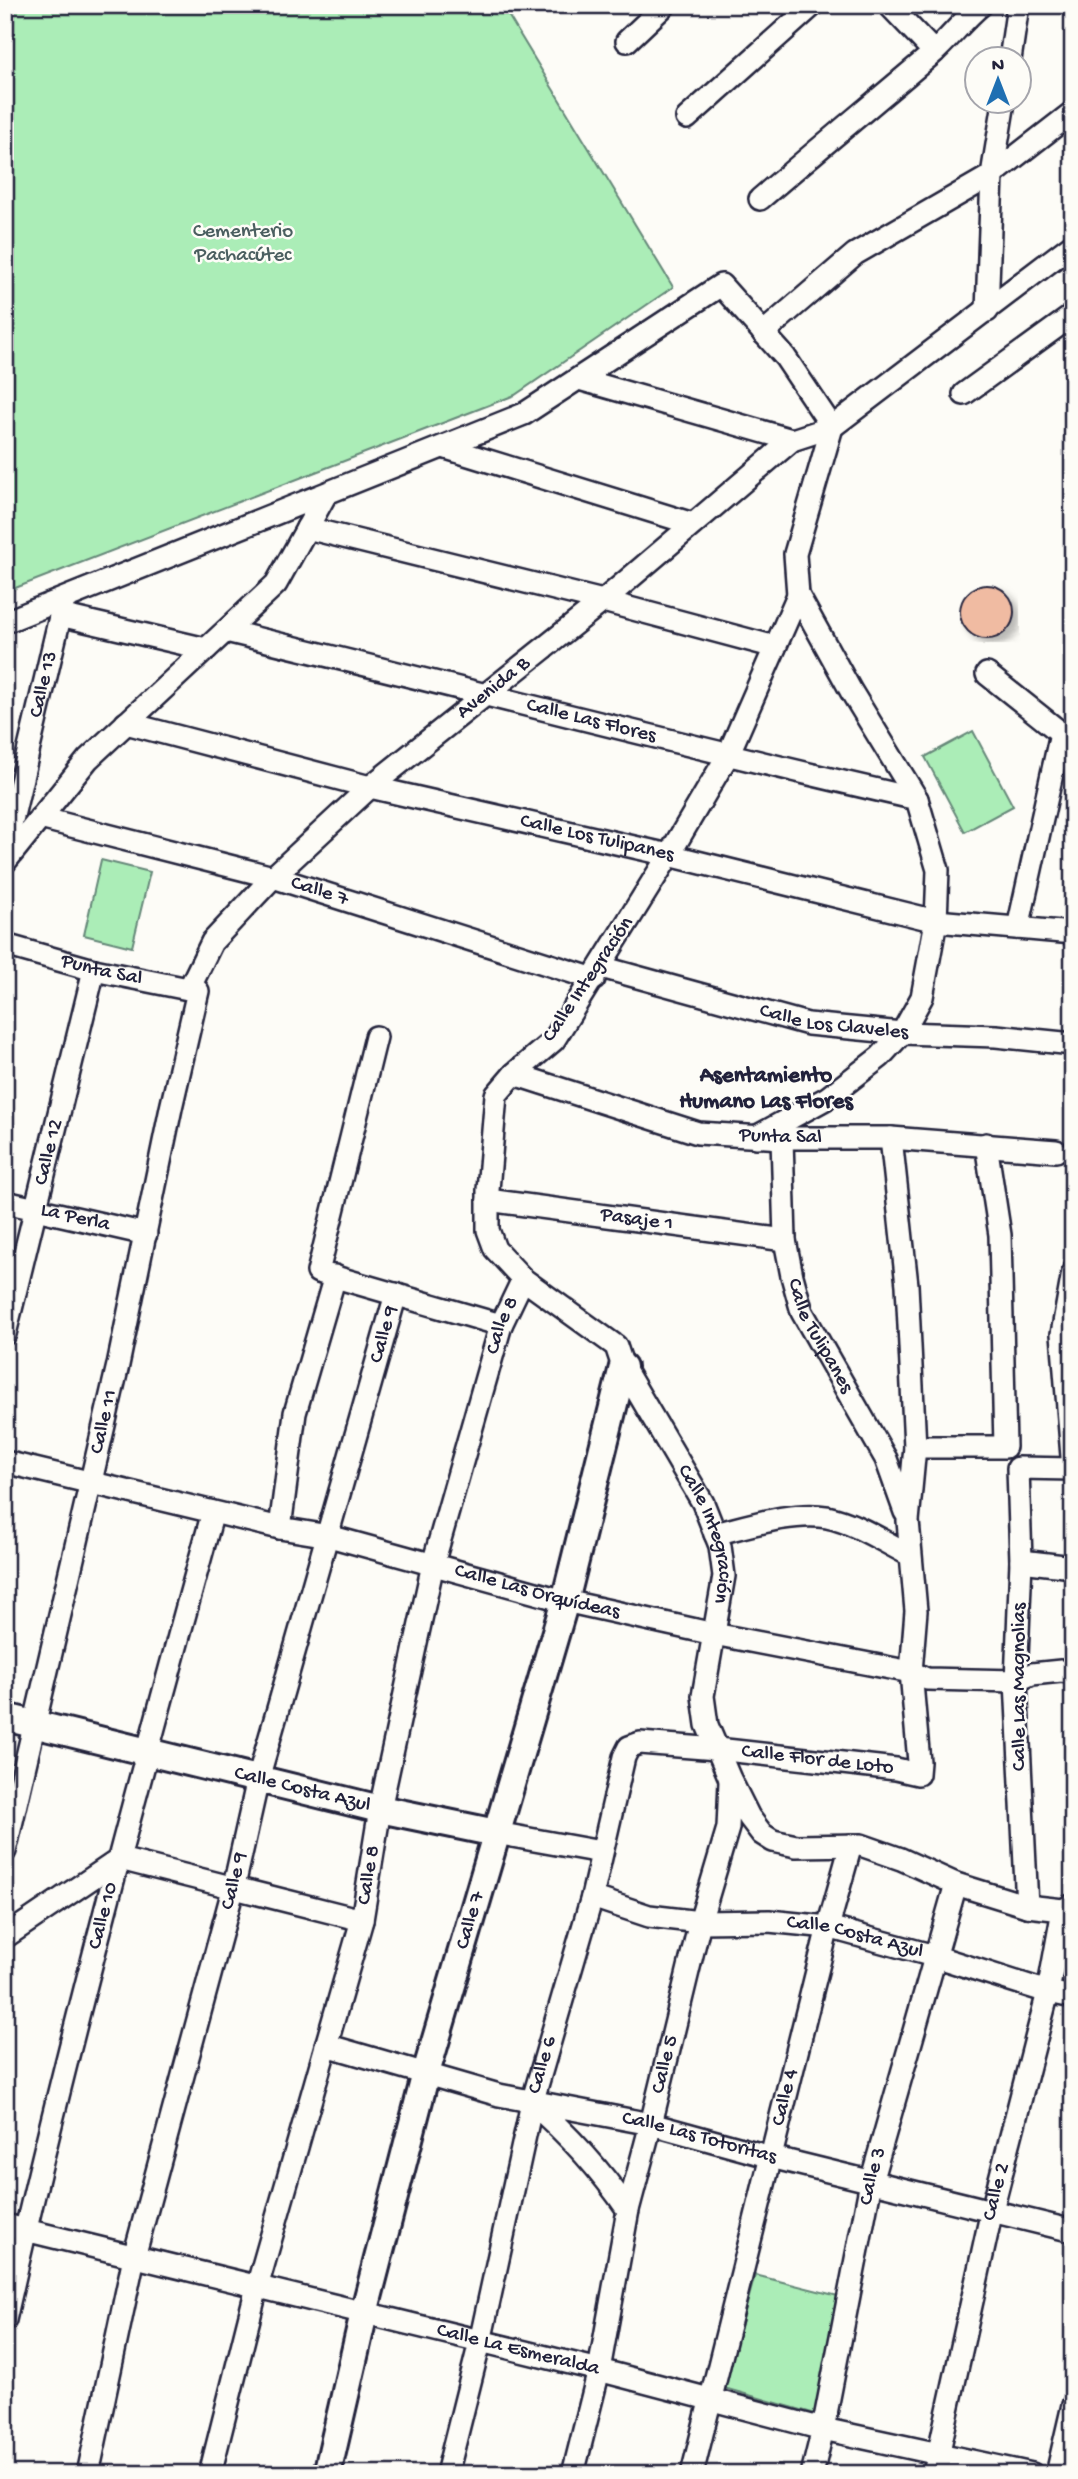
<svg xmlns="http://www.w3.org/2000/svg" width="1078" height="2479" font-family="'Gochi Hand',sans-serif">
<defs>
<filter id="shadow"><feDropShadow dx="6" dy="6" stdDeviation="3.5" flood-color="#0004"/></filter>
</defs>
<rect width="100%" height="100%" fill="#fdfcf7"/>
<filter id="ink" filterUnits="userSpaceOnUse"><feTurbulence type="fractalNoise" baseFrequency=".0143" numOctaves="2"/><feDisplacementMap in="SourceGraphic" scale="14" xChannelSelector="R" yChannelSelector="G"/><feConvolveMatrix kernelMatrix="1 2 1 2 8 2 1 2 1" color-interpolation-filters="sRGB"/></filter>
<g filter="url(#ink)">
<g fill="#abedb7" stroke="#668879" stroke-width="2">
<path d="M 5,5 L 502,5 L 673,287 L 515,395 L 5,592 Z"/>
<path d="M 973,731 L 1013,806 L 965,832 L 925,757 Z"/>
<path d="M 101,860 L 150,872 L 132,947 L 84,935 Z"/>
<path d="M 755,2275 L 846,2298 L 819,2415 L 724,2388 Z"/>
</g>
<circle fill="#f0bba2" stroke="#22223b" stroke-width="2" filter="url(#shadow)" cx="987" cy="612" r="27"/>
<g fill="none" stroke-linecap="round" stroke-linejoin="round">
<g stroke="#22223b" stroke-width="26">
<g id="minor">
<path d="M 889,5 L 934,52"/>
<path d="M 627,41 L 665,5"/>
<path d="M 1010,60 L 1018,5"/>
<path d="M 687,118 L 813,5"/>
<path d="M 760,199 C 817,150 874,103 932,54 C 949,39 963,20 981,5"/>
<path d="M 987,311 L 992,175 L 1004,102"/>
<path d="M 763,333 L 855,254 L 992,175 L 1073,112"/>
<path d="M 579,379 L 792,440"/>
<path d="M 964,394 L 1073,315"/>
<path d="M 443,447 L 693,524"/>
<path d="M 307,528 L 603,601 L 775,647"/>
<path id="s1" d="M 798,595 L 728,755 L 669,855 L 554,1040 L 514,1074 L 496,1095 L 488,1190 L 488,1230 L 495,1249 L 523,1279 L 616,1346 L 623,1367 L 703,1503 L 720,1546 L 724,1576 L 703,1696 L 707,1725 L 730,1779 L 749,1817 L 762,1834 L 773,1841 L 796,1846 L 861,1845 L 901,1859 L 956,1884 L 1027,1906 L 1063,1910 L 1073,1905"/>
<path d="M 60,615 L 206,649"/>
<path d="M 5,622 L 524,414 L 721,285 L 785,357 L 832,427"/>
<path id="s2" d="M 226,631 C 456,686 686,747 917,799"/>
<path d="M 987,674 L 1061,733 L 1073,735"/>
<path id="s3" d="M 126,723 L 370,787 L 669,855 L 936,921 L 1073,933"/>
<path id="s4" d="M 40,818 L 273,877 L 594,979"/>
<path id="s5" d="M 5,850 L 64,600"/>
<path d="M 5,862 L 88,759 L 276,584 L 326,494"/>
<path d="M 1018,928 L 1061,733"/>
<path id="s6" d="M 5,945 L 94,970 L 198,991 L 171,1108 L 118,1365 L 5,1851"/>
<path id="s7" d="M 601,967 L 808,1024 L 902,1033 L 996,1036 L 1073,1044"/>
<path id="s8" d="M 189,989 L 212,942 L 273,877 L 370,787 L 603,601 L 792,440 L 832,427 L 1073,244"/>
<path d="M 376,1037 L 318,1272 L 501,1325"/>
<path id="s9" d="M 514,1074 L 698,1133 L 782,1138 L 891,1138 L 1056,1151"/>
<path d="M 756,1137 L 827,1098 L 880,1057 L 902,1033 L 922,997 L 936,921 L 938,870 L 917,799 L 851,691 L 798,595 L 795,554 L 832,427"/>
<path id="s10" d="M 782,1138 L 785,1240 L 792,1276 L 802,1312 L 886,1459 L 905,1512"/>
<path id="s11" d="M 488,1200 L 785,1240"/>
<path id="s12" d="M 5,1202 L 146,1234"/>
<path id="s13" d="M 5,1334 L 94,970"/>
<path d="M 915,1447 L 1005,1447 L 1000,1235 L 986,1144"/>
<path id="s14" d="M 5,1462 L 280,1528 L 329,1536 L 565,1601 L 714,1634 L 911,1672 L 927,1679 L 1016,1681 L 1032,1674 L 1061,1671 L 1073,1673"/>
<path d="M 1073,1469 L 1062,1334 L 1073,1272"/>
<path d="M 280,1528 L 295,1413 L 335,1276"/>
<path d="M 715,1534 C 748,1526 794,1511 827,1517 C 856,1523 884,1542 910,1555"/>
<path d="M 1021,1561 L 1073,1567"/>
<path d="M 496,1833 L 601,1852"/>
<path id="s15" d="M 592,1897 L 649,1916 L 700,1922 L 769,1921 L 828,1927 L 934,1956 L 1048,1992 L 1073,1997"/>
<path d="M 1027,1906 L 1016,1681 L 1021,1561 L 1018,1468 L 1073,1469"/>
<path d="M 5,1937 L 120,1859 L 362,1920"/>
<path id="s16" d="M 326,2045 L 499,2095 L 651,2124 L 771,2157 L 1073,2231"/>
<path d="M 532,2103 C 569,2135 600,2169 628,2210"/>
<path id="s17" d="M 5,2225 L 599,2370 L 823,2429 L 1032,2474"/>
<path id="s18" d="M 5,2320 C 66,2049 139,1780 213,1512"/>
<path id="s19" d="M 88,2474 L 134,2257 L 234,1886 L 258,1779 L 396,1294"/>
<path id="s20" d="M 210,2474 L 257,2287 L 362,1920 L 380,1809 L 433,1564 L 501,1325 L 523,1279"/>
<path id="s21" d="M 447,2474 L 480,2342 L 532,2103 L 592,1897 L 624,1757 L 629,1747 L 640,1743 L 717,1749 L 896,1769 L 918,1774 L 919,1762 L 911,1672 L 916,1611 L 908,1521 L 915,1447 L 907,1285 L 891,1138"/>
<path id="s22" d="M 573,2474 L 599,2370 L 628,2210 L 651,2124 L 700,1922 L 728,1828 L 730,1781"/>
<path id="s23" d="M 692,2474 L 828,1927 L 851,1845"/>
<path id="s24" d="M 812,2474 L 823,2429 L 871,2182 L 956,1884"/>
<path id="s25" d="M 934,2474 L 992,2210 L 1048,1992 L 1063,1910"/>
<path d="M 1057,2474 L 1073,2405"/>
</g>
</g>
<g stroke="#22223b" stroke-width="32">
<g id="tertiary">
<path id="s26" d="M 5,1717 L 380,1809 L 496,1833"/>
<path id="s27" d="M 327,2474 L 364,2313 L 426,2073 L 565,1601 L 623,1367"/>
</g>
</g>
<use href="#minor" stroke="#fdfcf7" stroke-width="21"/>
<use href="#tertiary" stroke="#fdfcf7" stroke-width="26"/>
</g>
</g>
<g text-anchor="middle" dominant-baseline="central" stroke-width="5" stroke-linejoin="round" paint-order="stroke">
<g font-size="21" fill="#4b5f60" stroke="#fdfcf7">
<text x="243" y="232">Cementerio<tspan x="243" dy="24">Pachacútec</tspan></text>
</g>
<g font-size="21" fill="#22223b" stroke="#fdfcf7">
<text stroke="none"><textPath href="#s5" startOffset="170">Calle 13</textPath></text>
<text stroke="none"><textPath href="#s8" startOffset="432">Avenida B</textPath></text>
<text stroke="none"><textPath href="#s2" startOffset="376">Calle Las Flores</textPath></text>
<text stroke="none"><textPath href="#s3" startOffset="485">Calle Los Tulipanes</textPath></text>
<text stroke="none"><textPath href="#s4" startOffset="289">Calle 7</textPath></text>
<text stroke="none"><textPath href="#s6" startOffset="100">Punta Sal</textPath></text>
<text transform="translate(589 980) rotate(-56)">Calle Integración</text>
<text stroke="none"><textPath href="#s7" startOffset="240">Calle Los Claveles</textPath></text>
<text stroke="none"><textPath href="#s9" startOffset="276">Punta Sal</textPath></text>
<text stroke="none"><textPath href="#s13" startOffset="187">Calle 12</textPath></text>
<text stroke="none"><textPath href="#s12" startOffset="72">La Perla</textPath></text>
<text stroke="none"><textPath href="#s11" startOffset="150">Pasaje 1</textPath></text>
<text stroke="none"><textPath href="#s20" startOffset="1186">Calle 8</textPath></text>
<text stroke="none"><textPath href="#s19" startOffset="1178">Calle 9</textPath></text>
<text stroke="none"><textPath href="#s10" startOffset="205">Calle Tulipanes</textPath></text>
<text transform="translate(105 1422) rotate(-77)">Calle 11</text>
<text stroke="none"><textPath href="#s1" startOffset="1111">Calle Integración</textPath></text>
<text stroke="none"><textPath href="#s14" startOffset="548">Calle Las Orquídeas</textPath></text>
<text transform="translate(1020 1687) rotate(-90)">Calle Las Magnolias</text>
<text stroke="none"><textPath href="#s21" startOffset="940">Calle Flor de Loto</textPath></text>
<text stroke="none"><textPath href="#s26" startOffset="306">Calle Costa Azul</textPath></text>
<text stroke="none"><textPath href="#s20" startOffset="620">Calle 8</textPath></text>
<text stroke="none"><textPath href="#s19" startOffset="611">Calle 9</textPath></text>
<text stroke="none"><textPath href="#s18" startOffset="416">Calle 10</textPath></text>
<text stroke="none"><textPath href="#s27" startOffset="572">Calle 7</textPath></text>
<text stroke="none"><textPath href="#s15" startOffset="268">Calle Costa Azul</textPath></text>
<text stroke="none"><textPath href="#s22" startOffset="420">Calle 5</textPath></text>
<text stroke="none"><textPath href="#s21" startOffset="420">Calle 6</textPath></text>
<text stroke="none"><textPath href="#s23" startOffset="388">Calle 4</textPath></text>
<text stroke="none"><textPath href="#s16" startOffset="385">Calle Las Totoritas</textPath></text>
<text stroke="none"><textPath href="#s24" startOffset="304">Calle 3</textPath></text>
<text stroke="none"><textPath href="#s25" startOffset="289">Calle 2</textPath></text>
<text stroke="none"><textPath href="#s17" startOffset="528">Calle La Esmeralda</textPath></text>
</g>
<g font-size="23" font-weight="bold" fill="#22223b" stroke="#fdfcf7">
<text x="766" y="1076">Asentamiento<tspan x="766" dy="26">Humano Las Flores</tspan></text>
</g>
</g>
<rect width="1078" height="2479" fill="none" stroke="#fdfcf7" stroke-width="28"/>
<rect x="14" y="14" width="1050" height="2451" fill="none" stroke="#22223b" stroke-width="2.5" filter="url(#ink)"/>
<g transform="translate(998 80)"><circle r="33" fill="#fdfcf7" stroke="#a5a5ac" stroke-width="2"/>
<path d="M0-5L12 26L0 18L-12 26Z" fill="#1f6fb2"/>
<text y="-10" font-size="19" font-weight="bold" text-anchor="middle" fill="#22223b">N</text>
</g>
</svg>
